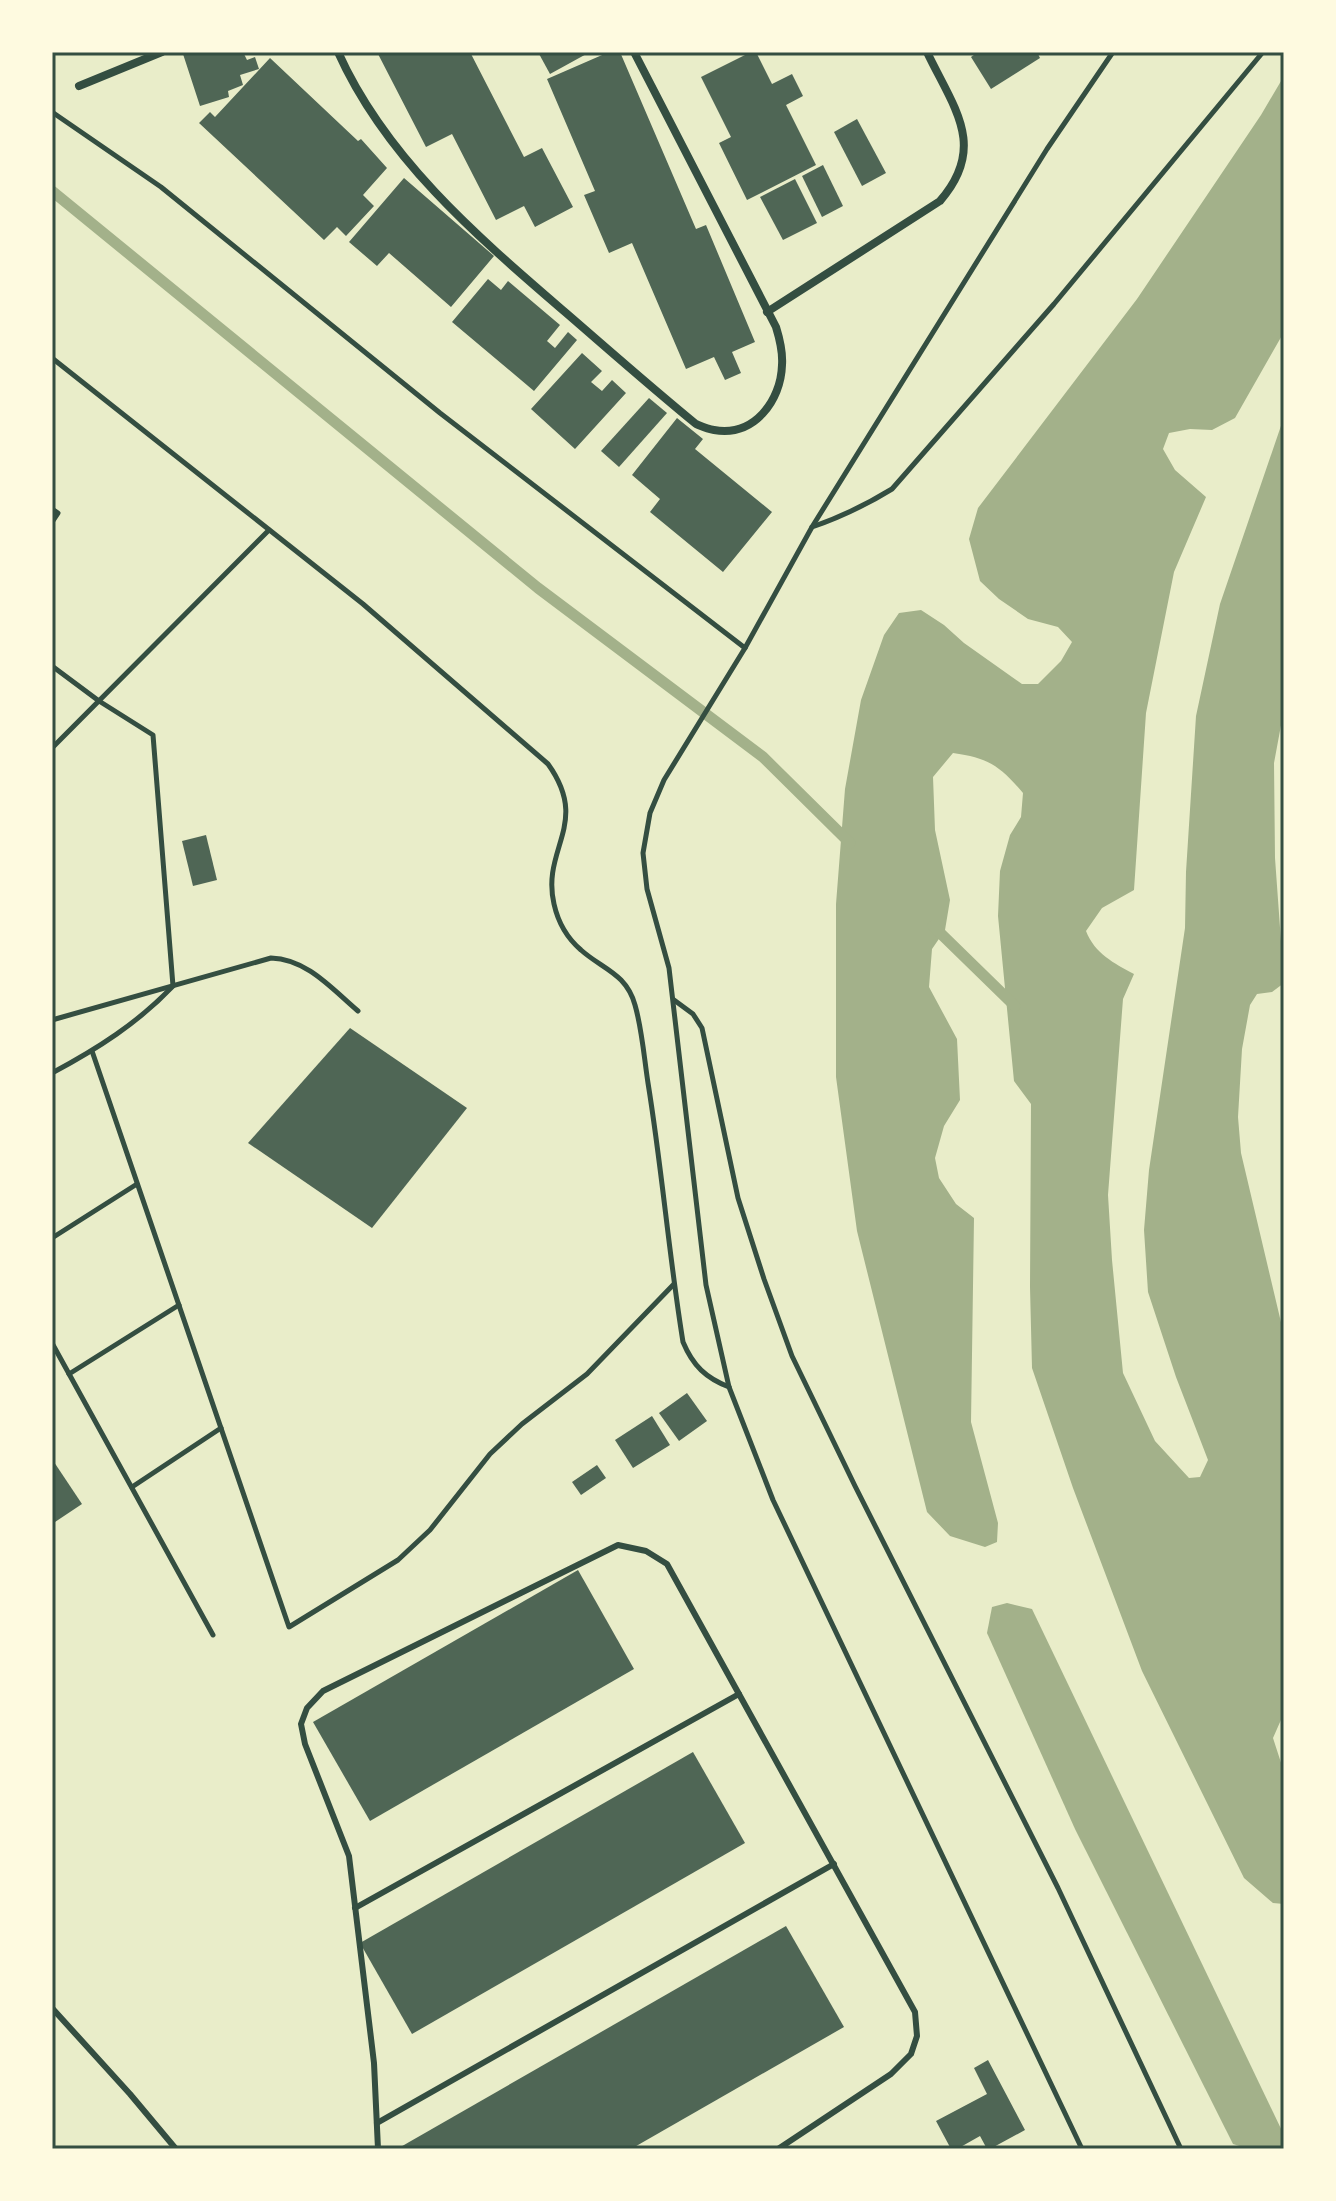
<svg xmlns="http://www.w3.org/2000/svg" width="1336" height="2201" font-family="'Fira Sans',sans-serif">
<rect width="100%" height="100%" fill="#e9edc9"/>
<g fill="#a3b18a">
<path d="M 1284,76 L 1284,332 L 1235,418 L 1212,430 L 1190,429 L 1169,433 L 1163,449 L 1175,470 L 1206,497 L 1174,572 L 1146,713 L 1134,890 L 1102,908 L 1086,931 C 1095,954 1114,963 1134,974 L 1123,999 L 1108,1195 L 1112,1260 L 1123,1373 L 1155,1441 L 1189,1478 L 1200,1477 L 1208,1460 L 1176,1377 L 1148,1292 L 1144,1230 L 1149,1170 L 1185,928 L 1186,872 L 1196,716 L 1220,604 L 1284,417 L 1284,709 L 1274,763 L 1275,858 L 1284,983 L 1272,992 L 1257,994 L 1250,1005 L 1242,1049 L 1238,1117 L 1241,1153 L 1284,1335 L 1284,1713 L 1273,1738 L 1284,1772 L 1284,1904 L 1273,1903 L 1244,1878 L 1142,1671 L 1073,1488 L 1032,1368 L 1030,1287 L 1031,1104 L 1014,1081 L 998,916 L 1000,871 L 1010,835 L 1021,817 L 1023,793 C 999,765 988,758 953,753 L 933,777 L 935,830 L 950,900 L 945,930 L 932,949 L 929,987 L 957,1039 L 960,1100 L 944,1126 L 935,1158 L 939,1178 L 956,1204 L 974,1218 L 971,1422 L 998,1523 L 997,1542 L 985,1547 L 950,1536 L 927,1512 L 857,1231 L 836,1077 L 836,904 L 845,789 L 861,700 L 884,635 L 899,613 L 921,610 L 944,625 L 964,643 L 1022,684 L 1038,684 L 1061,661 L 1072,642 L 1058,627 L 1028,619 L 999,599 L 980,581 L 969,539 L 978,508 L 1137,299 L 1261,115 Z"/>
<path d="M 1007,1603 L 1032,1609 L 1284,2135 L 1284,2149 L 1249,2149 L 1233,2144 L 1075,1829 L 987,1633 L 992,1607 Z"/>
</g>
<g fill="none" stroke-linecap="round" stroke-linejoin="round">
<g stroke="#a3b18a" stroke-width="11">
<path d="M 52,191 L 538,588 L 763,757 L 850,843"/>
<path d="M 933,926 L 1015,1006"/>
</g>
</g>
<g fill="#4f6655">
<path d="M 189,52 L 243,52 L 247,60 L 255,57 L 259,69 L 240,75 L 243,85 L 228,91 L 229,97 L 200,106 L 183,54 Z"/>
<path d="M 377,52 L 470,52 L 524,157 L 542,148 L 573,207 L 535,227 L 524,206 L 496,220 L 452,134 L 426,147 Z"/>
<path d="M 538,52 L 590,52 L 550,74 Z"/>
<path d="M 609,52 L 620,52 L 696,229 L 706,225 L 755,342 L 732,352 L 741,373 L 725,380 L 714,357 L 686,369 L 632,243 L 609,253 L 584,195 L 595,191 L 547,79 Z"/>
<path d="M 751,52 L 756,52 L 772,84 L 792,74 L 803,96 L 786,105 L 816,165 L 747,200 L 719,143 L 731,137 L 701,77 Z"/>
<path d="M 978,52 L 1037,52 L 1040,58 L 991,89 L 971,57 Z"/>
<path d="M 270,58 L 358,141 L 361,139 L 387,168 L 363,195 L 374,206 L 346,236 L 337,227 L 324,240 L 199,123 L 210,112 L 215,117 Z"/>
<path d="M 857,119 L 886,173 L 862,186 L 834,132 Z"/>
<path d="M 823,165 L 843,206 L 822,217 L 802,176 Z"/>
<path d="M 404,178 L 494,256 L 451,307 L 389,253 L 377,266 L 349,242 Z"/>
<path d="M 795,179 L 817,223 L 783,240 L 760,197 Z"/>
<path d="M 488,279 L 501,290 L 508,281 L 560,325 L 547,341 L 555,348 L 568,332 L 577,340 L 534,391 L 452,322 Z"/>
<path d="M 582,353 L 602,371 L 591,382 L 602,391 L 612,380 L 626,393 L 575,449 L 531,409 Z"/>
<path d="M 649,398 L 667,413 L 619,467 L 601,451 Z"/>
<path d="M 677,418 L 703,439 L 695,449 L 772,512 L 723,572 L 650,512 L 660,499 L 632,475 Z"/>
<path d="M 206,835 L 217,880 L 193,886 L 182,841 Z"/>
<path d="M 350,1028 L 467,1108 L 372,1228 L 248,1143 Z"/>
<path d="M 687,1393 L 707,1421 L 679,1441 L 659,1413 Z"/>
<path d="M 652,1416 L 670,1445 L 633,1468 L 615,1440 Z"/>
<path d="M 52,1459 L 82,1504 L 52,1524 Z"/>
<path d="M 597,1465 L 606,1478 L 581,1495 L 572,1482 Z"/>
<path d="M 578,1570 L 634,1669 L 370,1821 L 313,1722 Z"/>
<path d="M 693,1752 L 745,1843 L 412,2034 L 360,1943 Z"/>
<path d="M 786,1926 L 844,2027 L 631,2149 L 397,2149 Z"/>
<path d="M 988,2060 L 1025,2130 L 990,2149 L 987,2149 L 980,2136 L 957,2149 L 951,2149 L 936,2121 L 987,2094 L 974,2068 Z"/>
</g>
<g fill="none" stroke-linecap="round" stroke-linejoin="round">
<g stroke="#344e41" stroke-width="5">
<path d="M 52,112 L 161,187 L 440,413 L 745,648"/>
<path d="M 52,358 L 363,604 L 548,764 C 591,824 541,848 554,904 C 558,922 567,938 581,950 C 602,969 626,973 635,1005 C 642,1029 644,1057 648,1083 C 662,1169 669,1256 683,1342 C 693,1366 706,1378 729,1387"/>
<path d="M 52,509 L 58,513 L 52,522"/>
<path d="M 812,527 C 841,517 866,505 892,489 L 1054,304 L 1263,52"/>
<path d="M 52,666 L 99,701 L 153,735 L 173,986 C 138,1023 97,1049 52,1073"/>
<path d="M 52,748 L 269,530"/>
<path d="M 674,1000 L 693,1014 L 702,1028 L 738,1198 L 764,1279 L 792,1356 L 855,1486 L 1058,1888 L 1181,2149"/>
<path d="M 52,1020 L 271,958 C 307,959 332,989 358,1011"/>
<path d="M 92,1051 L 289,1627 L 398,1560 L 430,1530 L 490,1454 L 522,1424 L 587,1374 L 674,1284"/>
<path d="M 52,1238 L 137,1184"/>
<path d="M 52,1343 L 213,1635"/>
<path d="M 69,1374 L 179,1305"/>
<path d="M 132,1487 L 221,1428"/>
<path d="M 1082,2149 L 773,1500 L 729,1387 L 706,1285 L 669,968 L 647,889 L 643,853 L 650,813 L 664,780 L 745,648 L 812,527 L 1047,149 L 1113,52"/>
</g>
<g stroke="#344e41" stroke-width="6">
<path d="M 355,1908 L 739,1694"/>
<path d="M 52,2008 L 130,2094 L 176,2149"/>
<path d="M 377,2123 L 834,1864"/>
<path d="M 378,2149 L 374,2063 L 349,1856 L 305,1744 L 301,1724 L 307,1708 L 323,1691 L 618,1545 L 646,1551 L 667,1564 L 915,2012 L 917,2036 L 911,2054 L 891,2074 L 778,2149"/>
</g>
<g stroke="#344e41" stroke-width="8">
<path d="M 338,52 C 386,159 478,237 565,312 C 609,350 652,388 696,424 C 701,426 708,429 714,430 C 754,437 781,401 782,365 C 783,352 780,340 776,327 L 634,52"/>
<path d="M 79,86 L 162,52"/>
<path d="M 767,312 L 940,201 C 988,146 953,107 927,52"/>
</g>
</g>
<rect width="1336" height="2201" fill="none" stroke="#fefae0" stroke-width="108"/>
<rect x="54" y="54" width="1228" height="2093" fill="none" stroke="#344e41" stroke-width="3"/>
</svg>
